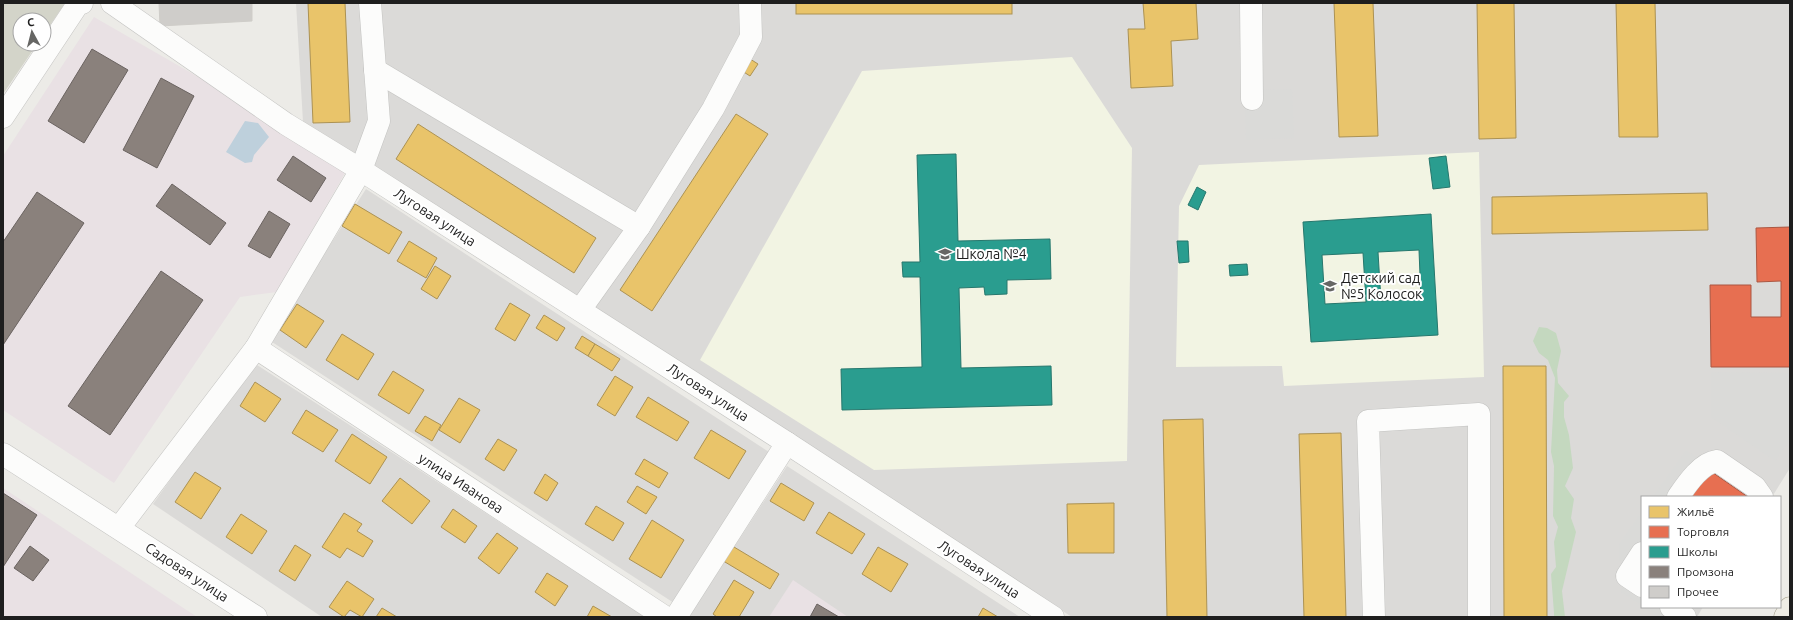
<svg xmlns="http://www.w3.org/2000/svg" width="1793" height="620" font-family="Ubuntu,sans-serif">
<rect width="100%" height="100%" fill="#ecebe7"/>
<g fill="#dbdad8">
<path d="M 296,3 L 1790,3 L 1790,468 L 1772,497 L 1642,497 L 1642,607 L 1703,607 L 1697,617 L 1072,617 L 303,122 Z"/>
<path d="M 366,189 L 769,452 L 674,603 L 269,340 Z"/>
<path d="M 254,363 L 646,617 L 322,617 L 153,504 Z"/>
<path d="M 787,466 L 1020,617 L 692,617 L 690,615 Z"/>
</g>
<g fill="#e9e1e4">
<path d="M 94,17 L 233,97 L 345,173 L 277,292 L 240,297 L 114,483 L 3,410 L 3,156 Z"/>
<path d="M 3,488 L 197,617 L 3,617 Z"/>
<path d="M 793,580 L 848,617 L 769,617 Z"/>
</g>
<g fill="#f2f4e3">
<path d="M 1072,57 L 1132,148 L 1127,461 L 874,470 L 700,360 L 862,71 Z"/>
<path d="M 1479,152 L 1484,377 L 1284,386 L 1282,366 L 1176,367 L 1179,206 L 1199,165 Z"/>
</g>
<g fill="#dadad8">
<path d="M 1292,89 L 1294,138 L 1246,140 L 1245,104 L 1259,90 Z"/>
<path d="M 1711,372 L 1790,373 L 1790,440 L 1775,461 L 1711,417 Z"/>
<path d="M 1686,451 L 1701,459 L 1676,497 L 1653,497 Z"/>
<path d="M 1642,512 L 1642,548 L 1630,566 L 1619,560 L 1619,545 Z"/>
<path d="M 1628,580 L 1642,590 L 1642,606 L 1620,591 Z"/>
<path d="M 1644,607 L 1665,607 L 1677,617 L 1658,617 Z"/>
</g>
<path fill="#d3d4c9" d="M 3,3 L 65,3 L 44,34 L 44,20 L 20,20 L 20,44 L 37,44 L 3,94 Z"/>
<path fill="#c4d8bf" d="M 1539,327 L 1547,328 L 1556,333 L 1561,351 L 1557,370 L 1558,383 L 1569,396 L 1564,402 L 1564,417 L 1569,435 L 1573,468 L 1565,486 L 1574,499 L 1571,518 L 1576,532 L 1562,591 L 1565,617 L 1554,617 L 1554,613 L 1551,574 L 1556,567 L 1554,542 L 1558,527 L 1553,516 L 1554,466 L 1551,452 L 1555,378 L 1548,360 L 1539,353 L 1533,341 Z"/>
<path fill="#bed0dc" d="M 245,121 L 258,123 L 269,137 L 254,155 L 252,162 L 245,163 L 226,152 Z"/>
<g fill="#e9c46a" stroke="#ac9253">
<path d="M 308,3 L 345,3 L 350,122 L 313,123 Z"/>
<rect x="796" y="3" width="216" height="11"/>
<path d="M 1143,3 L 1196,3 L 1198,39 L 1171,41 L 1173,86 L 1131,88 L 1128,29 L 1145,29 Z"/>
<path d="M 1334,3 L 1373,3 L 1378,136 L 1339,137 Z"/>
<path d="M 1477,3 L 1514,3 L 1516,138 L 1479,139 Z"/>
<path d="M 1616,3 L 1655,3 L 1658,137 L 1619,137 Z"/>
<path d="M 747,57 L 758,64 L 750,76 L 739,69 Z"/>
<path d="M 736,114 L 768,134 L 652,311 L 620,290 Z"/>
<path d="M 418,124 L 596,238 L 574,273 L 396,159 Z"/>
<path d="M 1707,193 L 1708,230 L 1492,234 L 1492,197 Z"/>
<path d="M 355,204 L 402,232 L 389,254 L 342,226 Z"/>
<path d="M 409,241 L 437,258 L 426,278 L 397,261 Z"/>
<path d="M 435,266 L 451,276 L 437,299 L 421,289 Z"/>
<path d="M 510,303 L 530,315 L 515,341 L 495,329 Z"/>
<path d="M 297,304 L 324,321 L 306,348 L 280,330 Z"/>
<path d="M 544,315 L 565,328 L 557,341 L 536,328 Z"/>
<path d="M 342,334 L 374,354 L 358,380 L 326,360 Z"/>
<path d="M 582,336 L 595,344 L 588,356 L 575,348 Z"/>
<path d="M 595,344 L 620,359 L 612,371 L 588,356 Z"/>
<path d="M 1503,366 L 1546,366 L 1547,617 L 1504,617 Z"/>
<path d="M 393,371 L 424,390 L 409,414 L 378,395 Z"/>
<path d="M 615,376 L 633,387 L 615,416 L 597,405 Z"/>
<path d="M 255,382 L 281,399 L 265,422 L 240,406 Z"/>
<path d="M 648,397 L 689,422 L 677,441 L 636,417 Z"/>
<path d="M 459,398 L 480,410 L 460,443 L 439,430 Z"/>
<path d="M 306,410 L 338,430 L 323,452 L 292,433 Z"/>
<path d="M 425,416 L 441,425 L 432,441 L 415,431 Z"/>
<path d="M 1203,419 L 1207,617 L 1167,617 L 1163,420 Z"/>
<path d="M 711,430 L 746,451 L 729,479 L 694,458 Z"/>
<path d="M 1341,433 L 1346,617 L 1304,617 L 1299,434 Z"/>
<path d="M 352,434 L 387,457 L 370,484 L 335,461 Z"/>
<path d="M 498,439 L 517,450 L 504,471 L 485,459 Z"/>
<path d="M 644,459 L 668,473 L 659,488 L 635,474 Z"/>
<path d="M 195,472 L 221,488 L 201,519 L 175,502 Z"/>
<path d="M 545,474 L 558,483 L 547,501 L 534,493 Z"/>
<path d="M 400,478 L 430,501 L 412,524 L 382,501 Z"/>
<path d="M 781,483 L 814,503 L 804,521 L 770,501 Z"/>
<path d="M 637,486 L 657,497 L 646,514 L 627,502 Z"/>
<path d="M 1114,503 L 1114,553 L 1068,553 L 1067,504 Z"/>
<path d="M 596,506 L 624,523 L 613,541 L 585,524 Z"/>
<path d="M 453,509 L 477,526 L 465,543 L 441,527 Z"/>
<path d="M 829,512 L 865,534 L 852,554 L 816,533 Z"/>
<path d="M 344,513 L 362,524 L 357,531 L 373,541 L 363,557 L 347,548 L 340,558 L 322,547 Z"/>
<path d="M 241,514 L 267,531 L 252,554 L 226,537 Z"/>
<path d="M 652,520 L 684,540 L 661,578 L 629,559 Z"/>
<path d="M 497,533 L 518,548 L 499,574 L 478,558 Z"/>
<path d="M 729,544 L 779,574 L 770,589 L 720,559 Z"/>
<path d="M 295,545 L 311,555 L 295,581 L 279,571 Z"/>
<path d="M 878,547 L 908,564 L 891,592 L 862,574 Z"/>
<path d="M 547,573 L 568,586 L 555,606 L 535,592 Z"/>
<path d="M 734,580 L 754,592 L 739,617 L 717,617 L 713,614 Z"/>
<path d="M 347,581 L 374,599 L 362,617 L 350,610 L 344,617 L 329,607 Z"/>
<path d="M 593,606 L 612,617 L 587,617 Z"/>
<path d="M 382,608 L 397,617 L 376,617 Z"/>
<path d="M 983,608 L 998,617 L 978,617 Z"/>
</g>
<g fill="#e76f51" stroke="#ab5742">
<path d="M 1790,227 L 1790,367 L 1711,367 L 1710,285 L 1751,285 L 1751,317 L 1781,317 L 1781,281 L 1757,282 L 1756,228 Z"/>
<path d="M 1709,470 L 1748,497 L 1690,497 Z"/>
</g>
<g fill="#2a9d8f" stroke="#26776d" fill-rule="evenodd">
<path d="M 956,154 L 958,241 L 1050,239 L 1051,279 L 1007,280 L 1007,294 L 985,295 L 984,287 L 959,288 L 961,368 L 1051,366 L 1052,405 L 842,410 L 841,369 L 922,367 L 920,277 L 903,277 L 902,262 L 920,262 L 917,155 Z"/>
<path d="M 1446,156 L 1450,187 L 1433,189 L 1429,158 Z"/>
<path d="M 1197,187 L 1206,192 L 1198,210 L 1188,205 Z"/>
<path d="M 1431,214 L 1438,335 L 1311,342 L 1303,222 ZM 1419,250 L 1421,299 L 1381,301 L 1378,252 ZM 1363,253 L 1366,302 L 1325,304 L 1322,255 Z"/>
<path d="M 1177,241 L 1188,241 L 1189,262 L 1179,263 Z"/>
<path d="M 1247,264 L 1248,275 L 1230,276 L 1229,265 Z"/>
</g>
<g fill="#8a817c" stroke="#6a6360">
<path d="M 92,49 L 128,70 L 84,143 L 48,121 Z"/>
<path d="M 161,78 L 194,96 L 157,168 L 123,150 Z"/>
<path d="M 293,156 L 326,178 L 311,202 L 277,180 Z"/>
<path d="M 172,184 L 226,223 L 210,245 L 156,206 Z"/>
<path d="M 37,192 L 84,223 L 3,345 L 3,242 Z"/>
<path d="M 269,211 L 290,224 L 270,258 L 248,246 Z"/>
<path d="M 161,271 L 203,300 L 110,435 L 68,406 Z"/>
<path d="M 3,493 L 37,515 L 3,567 Z"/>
<path d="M 30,546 L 49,560 L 33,581 L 14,568 Z"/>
<path d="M 817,604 L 839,617 L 810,617 Z"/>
</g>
<path fill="#cfcdca" stroke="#cfcdc9" d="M 159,3 L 252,3 L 252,21 L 160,26 Z"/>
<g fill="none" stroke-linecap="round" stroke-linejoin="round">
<g stroke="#c3c3c1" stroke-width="23">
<g id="minor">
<path d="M 112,3 L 286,124 L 361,170 L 787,443 L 1053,617"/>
<path d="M 1251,3 L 1252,99"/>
<path d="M 375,70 L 639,227"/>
<path d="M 3,117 L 78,4 L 82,3"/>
<path d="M 580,310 L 639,227 L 713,109 L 751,37 L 750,3"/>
<path d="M 256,348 L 665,617"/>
<path d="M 3,454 L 256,617"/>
<path d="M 1678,497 C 1687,484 1701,463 1717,461 L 1755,487 L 1762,497"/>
<path d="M 119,528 L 256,348 L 361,170 L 379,121 L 370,3"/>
<path d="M 1642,553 L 1627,576 L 1642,586"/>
<path d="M 1671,607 L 1685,617"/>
<path d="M 676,617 L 787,443"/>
<path d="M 1374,617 L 1368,421 L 1479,414 L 1479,617"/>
</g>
</g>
<g stroke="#a09b86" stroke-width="23">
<path id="major" d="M 1785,617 L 1790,608"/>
</g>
<use href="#minor" stroke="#fcfcfb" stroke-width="22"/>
<use href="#major" stroke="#efede5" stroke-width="22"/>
</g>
<defs>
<g id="school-bare" transform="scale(1.08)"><path d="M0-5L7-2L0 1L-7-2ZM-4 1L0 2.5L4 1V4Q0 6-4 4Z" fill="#666664" stroke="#fff" stroke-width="2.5" paint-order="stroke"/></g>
</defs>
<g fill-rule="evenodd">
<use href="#school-bare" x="945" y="254"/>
<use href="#school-bare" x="1330" y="286"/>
</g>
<g text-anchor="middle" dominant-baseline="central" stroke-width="4" stroke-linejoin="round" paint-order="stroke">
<g font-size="14" fill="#1e1e1e" stroke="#fff">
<text transform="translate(435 217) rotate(33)">Луговая улица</text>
<text transform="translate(708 392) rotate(33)">Луговая улица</text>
<text transform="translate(461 483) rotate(33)">улица Иванова</text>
<text transform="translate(979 569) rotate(33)">Луговая улица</text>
<text transform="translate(187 572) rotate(33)">Садовая улица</text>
</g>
<g font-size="14" fill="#1e1e1e" stroke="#fff" text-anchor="start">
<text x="956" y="254">Школа №4</text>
<text x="1341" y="278">Детский сад<tspan x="1341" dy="16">№5 Колосок</tspan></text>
</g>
</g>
<rect width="1793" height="620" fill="none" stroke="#1e1e1e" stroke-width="8"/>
<rect x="1641" y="496" width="140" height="112" fill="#ffffff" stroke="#a5a5a5"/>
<rect x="1649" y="506" width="20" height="12" fill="#e9c46a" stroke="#a5a5a5"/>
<text x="1677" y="516" font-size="12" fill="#1e1e1e">Жильё</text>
<rect x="1649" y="526" width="20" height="12" fill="#e76f51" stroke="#a5a5a5"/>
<text x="1677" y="536" font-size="12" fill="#1e1e1e">Торговля</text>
<rect x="1649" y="546" width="20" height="12" fill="#2a9d8f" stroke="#a5a5a5"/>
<text x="1677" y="556" font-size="12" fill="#1e1e1e">Школы</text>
<rect x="1649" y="566" width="20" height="12" fill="#8a817c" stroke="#a5a5a5"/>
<text x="1677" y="576" font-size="12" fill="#1e1e1e">Промзона</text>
<rect x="1649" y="586" width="20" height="12" fill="#cfcdca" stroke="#a5a5a5"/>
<text x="1677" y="596" font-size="12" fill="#1e1e1e">Прочее</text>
<g transform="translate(32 32) rotate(353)"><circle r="19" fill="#ffffff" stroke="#a5a5a5"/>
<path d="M0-3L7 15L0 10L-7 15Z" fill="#666664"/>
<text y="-6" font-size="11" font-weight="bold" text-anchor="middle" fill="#1e1e1e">С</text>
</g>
</svg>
